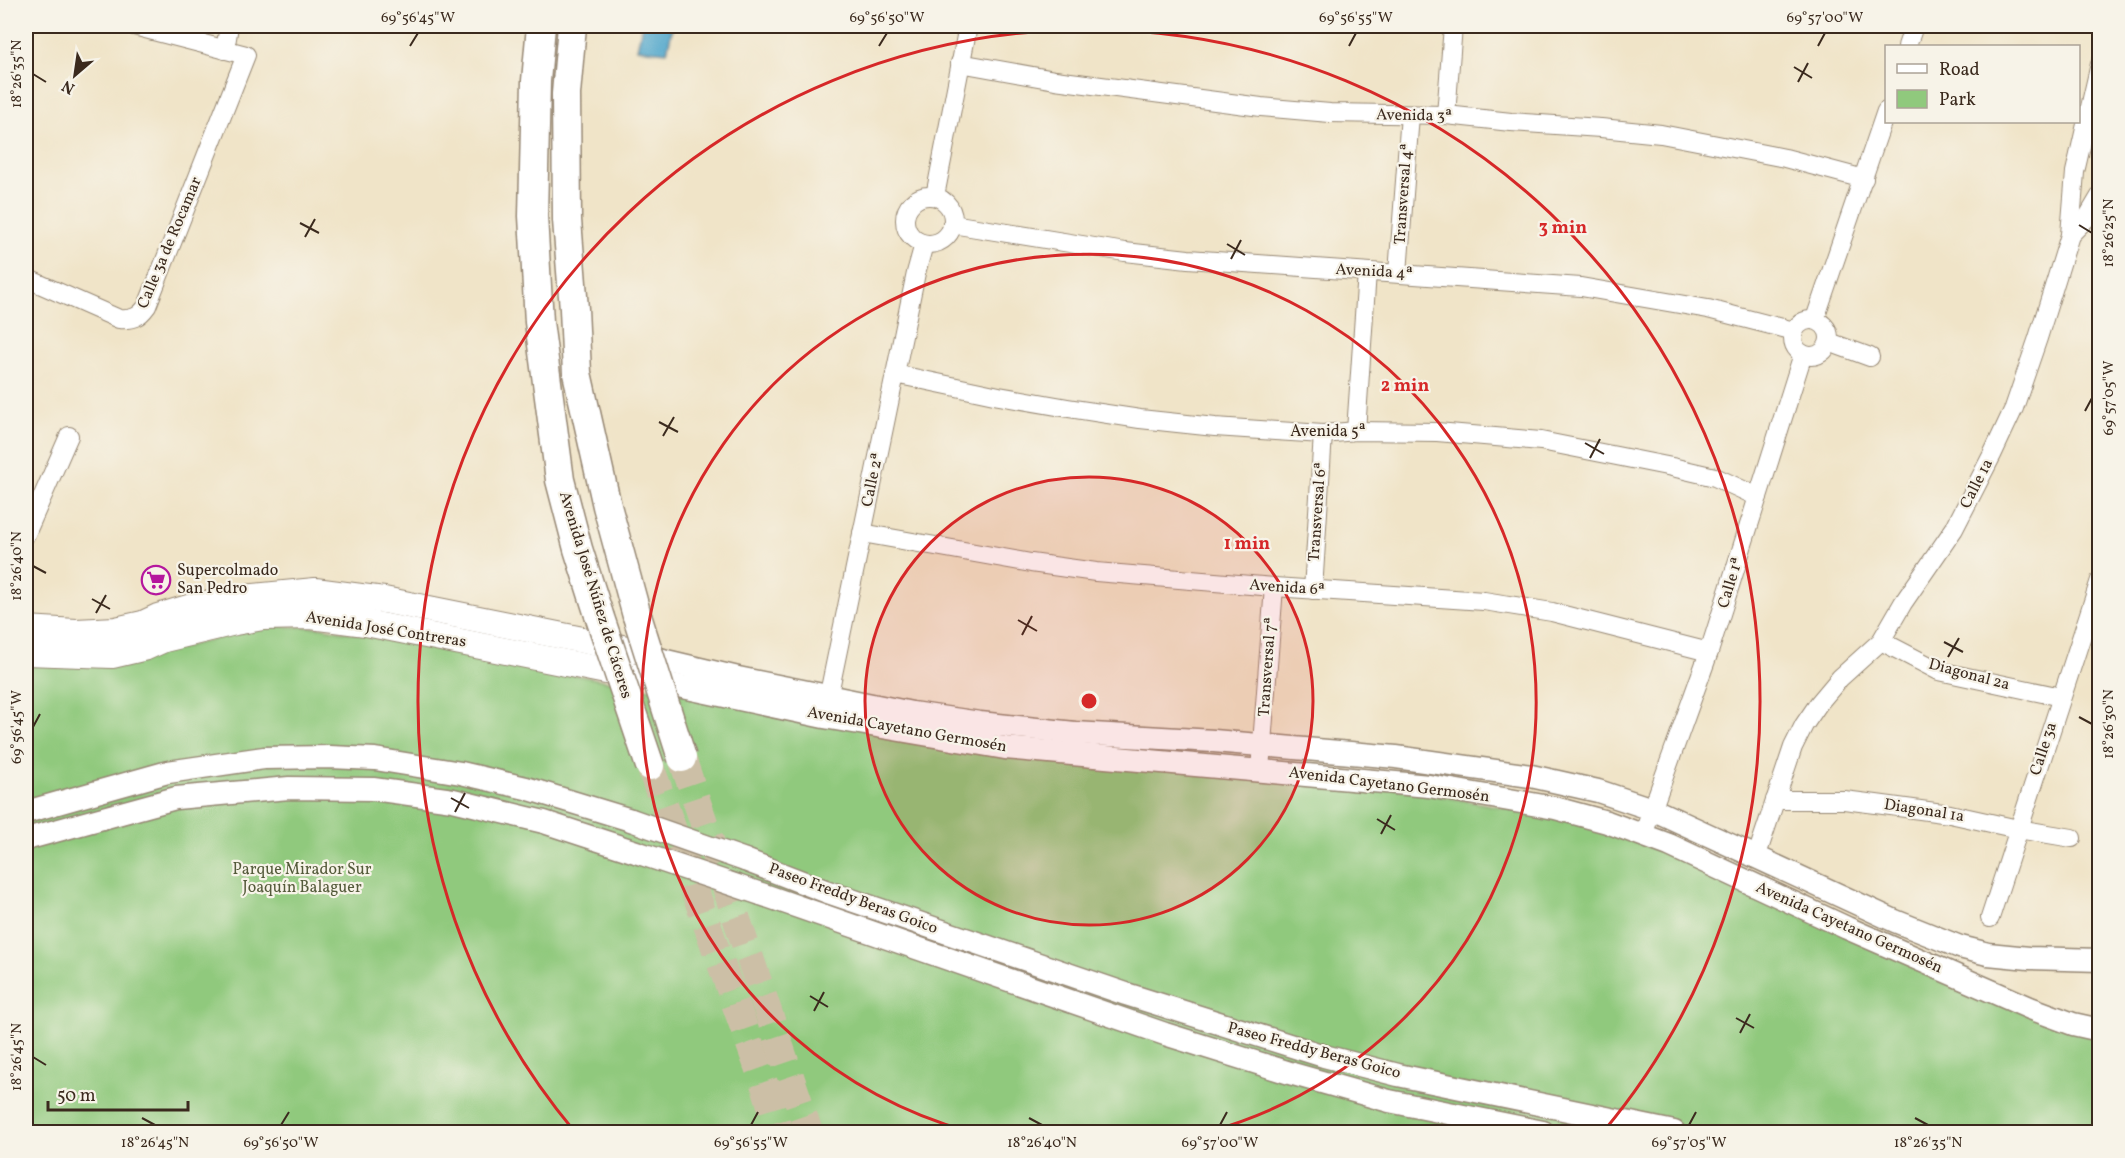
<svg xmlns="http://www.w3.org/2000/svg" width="2125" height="1158" font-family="Vollkorn,serif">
<rect width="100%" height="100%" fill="#f7f3e8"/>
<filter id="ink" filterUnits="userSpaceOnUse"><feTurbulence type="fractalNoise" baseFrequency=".0167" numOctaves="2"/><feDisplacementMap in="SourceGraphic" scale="12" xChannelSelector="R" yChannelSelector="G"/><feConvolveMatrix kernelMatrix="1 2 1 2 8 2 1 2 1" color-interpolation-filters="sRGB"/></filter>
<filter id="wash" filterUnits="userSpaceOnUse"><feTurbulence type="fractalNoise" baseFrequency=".008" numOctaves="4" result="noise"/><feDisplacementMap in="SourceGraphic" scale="24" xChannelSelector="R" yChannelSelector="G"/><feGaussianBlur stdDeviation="1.35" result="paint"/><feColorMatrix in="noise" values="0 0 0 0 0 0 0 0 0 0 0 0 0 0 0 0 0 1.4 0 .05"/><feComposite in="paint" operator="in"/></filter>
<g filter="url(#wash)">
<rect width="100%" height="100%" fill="#f0e4c8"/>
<path fill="#90c97d" stroke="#667a4e" stroke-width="1.5" d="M 264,626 L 320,627 L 645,688 L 1402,789 L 1595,824 L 2100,1036 L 2099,1132 L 26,1132 L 26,662 L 127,662 Z"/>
<path fill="#4ea5cb" stroke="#446874" stroke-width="1.5" d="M 642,26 L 673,26 L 667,52 L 637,49 Z"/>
</g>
<g filter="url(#ink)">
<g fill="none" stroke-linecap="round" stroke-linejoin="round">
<g stroke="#ccbfa6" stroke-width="28" stroke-dasharray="28 14" stroke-linecap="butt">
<path d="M 682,758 L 809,1132"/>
<path d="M 650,766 L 766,1089 L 779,1132"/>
</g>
<g stroke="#968773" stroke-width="20">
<g id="minor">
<path d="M 1907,46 L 1914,26"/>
<path d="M 225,50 L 229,26"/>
<path d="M 960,63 L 1055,80 L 1261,107 L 1330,113 L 1446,115 L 1511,122 L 1601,128 L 1661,134 L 1785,158 L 1864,179"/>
<path d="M 1446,115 L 1453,26"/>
<circle cx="929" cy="220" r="24"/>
<path d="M 935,196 L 968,26"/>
<path d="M 952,224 L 1125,252 L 1188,259 L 1581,287 L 1708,309 L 1794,331"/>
<path d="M 2070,235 L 2087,218 L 2100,196"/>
<path d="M 1398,273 L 1410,115"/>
<path d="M 26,278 L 119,319 C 133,320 139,317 147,306 L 246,55 L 134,26"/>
<path d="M 1815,319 L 1886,111"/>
<circle cx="1811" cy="338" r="18"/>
<path d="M 1829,342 L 1870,357"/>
<path d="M 895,374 L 999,396 L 1068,408 L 1140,419 L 1215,427 L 1323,434 L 1356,431 L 1437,432 L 1541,441 L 1672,467 L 1715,477 L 1758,497"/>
<path d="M 1356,431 L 1367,272"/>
<path d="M 862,533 L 1031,563 L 1096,572 L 1274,587 L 1484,601 L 1552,612 L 1709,652"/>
<path d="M 26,534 L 69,436"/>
<path d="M 1313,590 L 1323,434"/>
<path d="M 1881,641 L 1939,671 L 2061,697"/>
<path d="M 826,708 L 916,273 L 924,244"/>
<path d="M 1260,770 L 1274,587"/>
<path d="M 1775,800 L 1844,800 L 1876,804 L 1950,814 L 2018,829 L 2072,838"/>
<path d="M 1643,835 L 1709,652 L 1803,354"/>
<path d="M 1756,858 L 1793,747 L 1804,725 L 1819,703 L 1840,678 L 1881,641 L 1903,603 L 1954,529 L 1992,455 L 2014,408 L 2038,338 L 2070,235 L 2075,172 L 2100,64"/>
<path d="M 1990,918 L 2100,580"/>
</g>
</g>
<g stroke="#968773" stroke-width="25">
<g id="tertiary">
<path d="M 638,652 L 666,661 L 738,678 L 912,713 L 980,723 L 1075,733 L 1214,741 L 1396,757 L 1531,776 L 1598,791 L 1652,809 L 1895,921 L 1960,947 L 1988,954 L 2029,958 L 2100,960"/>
<path d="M 645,679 L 824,717 L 1005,748 L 1429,786 L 1555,808 L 1607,822 L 1669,845 L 1847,928 L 2030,1008 L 2073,1024 L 2100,1030"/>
<path d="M 26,812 L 168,772 L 264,758 L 330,757 L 375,759 L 461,773 L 526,788 L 631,820"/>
<path d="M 26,839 L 176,798 L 289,788 L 373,789 L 453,800 L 544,822 L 639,853"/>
<path d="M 745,860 L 825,891 L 1126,994 L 1324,1056 L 1398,1075 L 1674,1132"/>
<path d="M 761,894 L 1165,1034 L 1293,1074 L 1389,1101 L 1543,1132"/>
</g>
</g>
<g stroke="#968773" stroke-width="28">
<g id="secondary">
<path d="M 26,629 L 76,632 L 116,630 L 143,624 L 158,617 L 195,606 L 243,598 L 315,591 L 384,600 L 632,650"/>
<path d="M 26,652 L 112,655 L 146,647 L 164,639 L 235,622 L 263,617 L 311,616 L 366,623 L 641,678"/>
</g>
</g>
<g stroke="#968773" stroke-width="31">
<g id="primary">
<path d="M 541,26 L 536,81 L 533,216 L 539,322 L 560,480 L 578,549 L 599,615"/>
<path d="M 572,26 L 566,94 L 567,220 L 574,309 L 577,373 L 607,506 L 637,616"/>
</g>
</g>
<use href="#minor" stroke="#fff" stroke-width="18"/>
<use href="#tertiary" stroke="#fff" stroke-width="22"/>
<use href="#secondary" stroke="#fff" stroke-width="26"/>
<use href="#primary" stroke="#fff" stroke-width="28"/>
<g stroke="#968773" stroke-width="25" stroke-linecap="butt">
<g id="tertiary-bridge">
<path d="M 631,820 L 745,860"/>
<path d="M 639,853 L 761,894"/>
</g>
</g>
<g stroke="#968773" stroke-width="31" stroke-linecap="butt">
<g id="primary-bridge">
<path d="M 599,615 L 650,766"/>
<path d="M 637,616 L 682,758"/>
</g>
</g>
<use href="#tertiary-bridge" stroke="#fff" stroke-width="22"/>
<use href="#primary-bridge" stroke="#fff" stroke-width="28"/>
</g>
</g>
<path fill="none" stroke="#3b2a1e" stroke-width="2" d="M 410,46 L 418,33M 879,46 L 887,33M 1349,46 L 1356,33M 1818,46 L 1825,33M 1794,67 L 1812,78M 33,74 L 46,82M 1798,82 L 1808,63M 300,223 L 319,233M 2079,225 L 2092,233M 305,237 L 315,219M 1227,244 L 1245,255M 1231,259 L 1241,240M 2085,411 L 2092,398M 659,422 L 678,432M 663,436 L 674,417M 1585,443 L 1604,454M 1590,458 L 1600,439M 33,566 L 46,573M 92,599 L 110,609M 96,613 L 106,595M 1018,620 L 1037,631M 1022,635 L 1032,616M 1944,642 L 1963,652M 1948,657 L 1959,638M 2079,717 L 2092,724M 33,727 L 40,714M 451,798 L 469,808M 455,812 L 465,793M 1377,819 L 1395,830M 1381,834 L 1391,815M 810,996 L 828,1007M 814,1011 L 824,992M 1736,1018 L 1754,1028M 1740,1033 L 1750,1014M 33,1057 L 46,1065M 142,1118 L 155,1125M 1029,1118 L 1042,1125M 1915,1118 L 1928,1125M 281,1125 L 289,1112M 751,1125 L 758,1112M 1220,1125 L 1227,1112M 1689,1125 L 1696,1112"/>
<circle cx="1089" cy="701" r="224" fill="#d62828" fill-opacity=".12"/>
<g fill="none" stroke="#d62828" stroke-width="3">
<circle cx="1089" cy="701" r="224"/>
<path d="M970 1132A447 447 0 1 1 1208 1132"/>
<path d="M575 1132A671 671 0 1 1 1603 1132"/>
</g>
<defs>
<g id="supermarket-ring" transform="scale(1.5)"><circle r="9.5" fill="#f7f3e8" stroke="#b5179e" stroke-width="1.5"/><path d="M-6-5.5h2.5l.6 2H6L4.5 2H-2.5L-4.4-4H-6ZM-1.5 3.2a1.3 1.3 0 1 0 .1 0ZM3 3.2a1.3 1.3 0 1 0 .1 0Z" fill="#b5179e"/></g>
</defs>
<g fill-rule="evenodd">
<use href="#supermarket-ring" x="156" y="580"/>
</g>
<g text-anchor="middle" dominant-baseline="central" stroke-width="4.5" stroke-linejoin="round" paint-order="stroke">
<g font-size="16" fill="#3b2a1e" stroke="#f7f3e8">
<text transform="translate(1414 116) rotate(1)">Avenida 3ª</text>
<text transform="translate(1404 194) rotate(-86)">Transversal 4ª</text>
<text transform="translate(170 243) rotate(-67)">Calle 3a de Rocamar</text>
<text transform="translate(1374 272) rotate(3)">Avenida 4ª</text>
<text x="1328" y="432">Avenida 5ª</text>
<text transform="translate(873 480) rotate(-78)">Calle 2ª</text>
<text transform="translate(1977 484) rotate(-63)">Calle 1a</text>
<text transform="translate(1318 512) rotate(-86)">Transversal 6ª</text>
<text transform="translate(1731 583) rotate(-73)">Calle 1ª</text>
<text transform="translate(1287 588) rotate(4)">Avenida 6ª</text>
<text transform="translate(595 595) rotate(73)">Avenida José Núñez de Cáceres</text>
<text transform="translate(386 630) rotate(9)">Avenida José Contreras</text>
<text transform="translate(1268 667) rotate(-86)">Transversal 7ª</text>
<text transform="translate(1969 675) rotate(15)">Diagonal 2a</text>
<text transform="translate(907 730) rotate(10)">Avenida Cayetano Germosén</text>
<text transform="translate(2044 749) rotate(-72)">Calle 3a</text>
<text transform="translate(1389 785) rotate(7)">Avenida Cayetano Germosén</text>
<text transform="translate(1924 811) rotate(9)">Diagonal 1a</text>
<text transform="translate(853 899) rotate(20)">Paseo Freddy Beras Goico</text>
<text transform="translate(1849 928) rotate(24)">Avenida Cayetano Germosén</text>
<text transform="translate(1314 1051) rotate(15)">Paseo Freddy Beras Goico</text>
</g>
<g font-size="16" fill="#3b2a1e" stroke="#f7f3e8" text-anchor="start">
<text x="177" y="571">Supercolmado<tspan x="177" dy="18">San Pedro</tspan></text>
</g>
<g font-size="16" fill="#545a3a" stroke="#f7f3e8">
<text x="302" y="870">Parque Mirador Sur<tspan x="302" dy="18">Joaquín Balaguer</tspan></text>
</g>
</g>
<circle cx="1089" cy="701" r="9" fill="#d62828" stroke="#f7f3e8" stroke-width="3"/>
<g font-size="18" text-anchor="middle" font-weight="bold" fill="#d62828" stroke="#f7f3e8" stroke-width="4.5" stroke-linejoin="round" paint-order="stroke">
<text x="1563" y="233">3 min</text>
<text x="1405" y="391">2 min</text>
<text x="1247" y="549">1 min</text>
</g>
<rect width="2125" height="1158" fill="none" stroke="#f7f3e8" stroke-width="66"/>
<rect x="1885" y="45" width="195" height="78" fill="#f7f3e8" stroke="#aca397" stroke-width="1.5"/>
<rect x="1897" y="64" width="30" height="9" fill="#ffffff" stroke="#aca397" stroke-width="1.5"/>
<text x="1939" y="75" font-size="18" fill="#3b2a1e">Road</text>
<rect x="1897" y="90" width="30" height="18" fill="#90c97d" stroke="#aca397" stroke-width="1.5"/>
<text x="1939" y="105" font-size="18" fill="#3b2a1e">Park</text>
<g transform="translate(75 75) rotate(209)" stroke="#f7f3e8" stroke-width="4.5" paint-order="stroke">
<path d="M0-4.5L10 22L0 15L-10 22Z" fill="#3b2a1e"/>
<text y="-9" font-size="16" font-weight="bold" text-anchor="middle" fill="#3b2a1e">N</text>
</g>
<path d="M48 1101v9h140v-9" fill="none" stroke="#3b2a1e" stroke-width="3"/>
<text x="57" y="1101" font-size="18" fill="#3b2a1e" stroke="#f7f3e8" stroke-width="4.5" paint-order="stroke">50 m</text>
<rect x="33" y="33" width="2059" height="1092" fill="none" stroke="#3b2a1e" stroke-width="2"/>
<g font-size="15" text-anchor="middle" fill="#3b2a1e">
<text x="418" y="22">69°56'45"W</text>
<text x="887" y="22">69°56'50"W</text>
<text x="1356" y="22">69°56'55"W</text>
<text x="1825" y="22">69°57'00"W</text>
<text transform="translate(16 74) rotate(-90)" y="5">18°26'35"N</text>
<text transform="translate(2108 233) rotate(-90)" y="5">18°26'25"N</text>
<text transform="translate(2108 398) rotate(-90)" y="5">69°57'05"W</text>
<text transform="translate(16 566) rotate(-90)" y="5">18°26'40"N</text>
<text transform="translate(2108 724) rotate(-90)" y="5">18°26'30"N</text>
<text transform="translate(16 727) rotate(-90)" y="5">69°56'45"W</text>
<text transform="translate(16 1057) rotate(-90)" y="5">18°26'45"N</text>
<text x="155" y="1147">18°26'45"N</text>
<text x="281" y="1147">69°56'50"W</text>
<text x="751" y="1147">69°56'55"W</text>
<text x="1042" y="1147">18°26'40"N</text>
<text x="1220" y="1147">69°57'00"W</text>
<text x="1689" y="1147">69°57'05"W</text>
<text x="1928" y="1147">18°26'35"N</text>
</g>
</svg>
